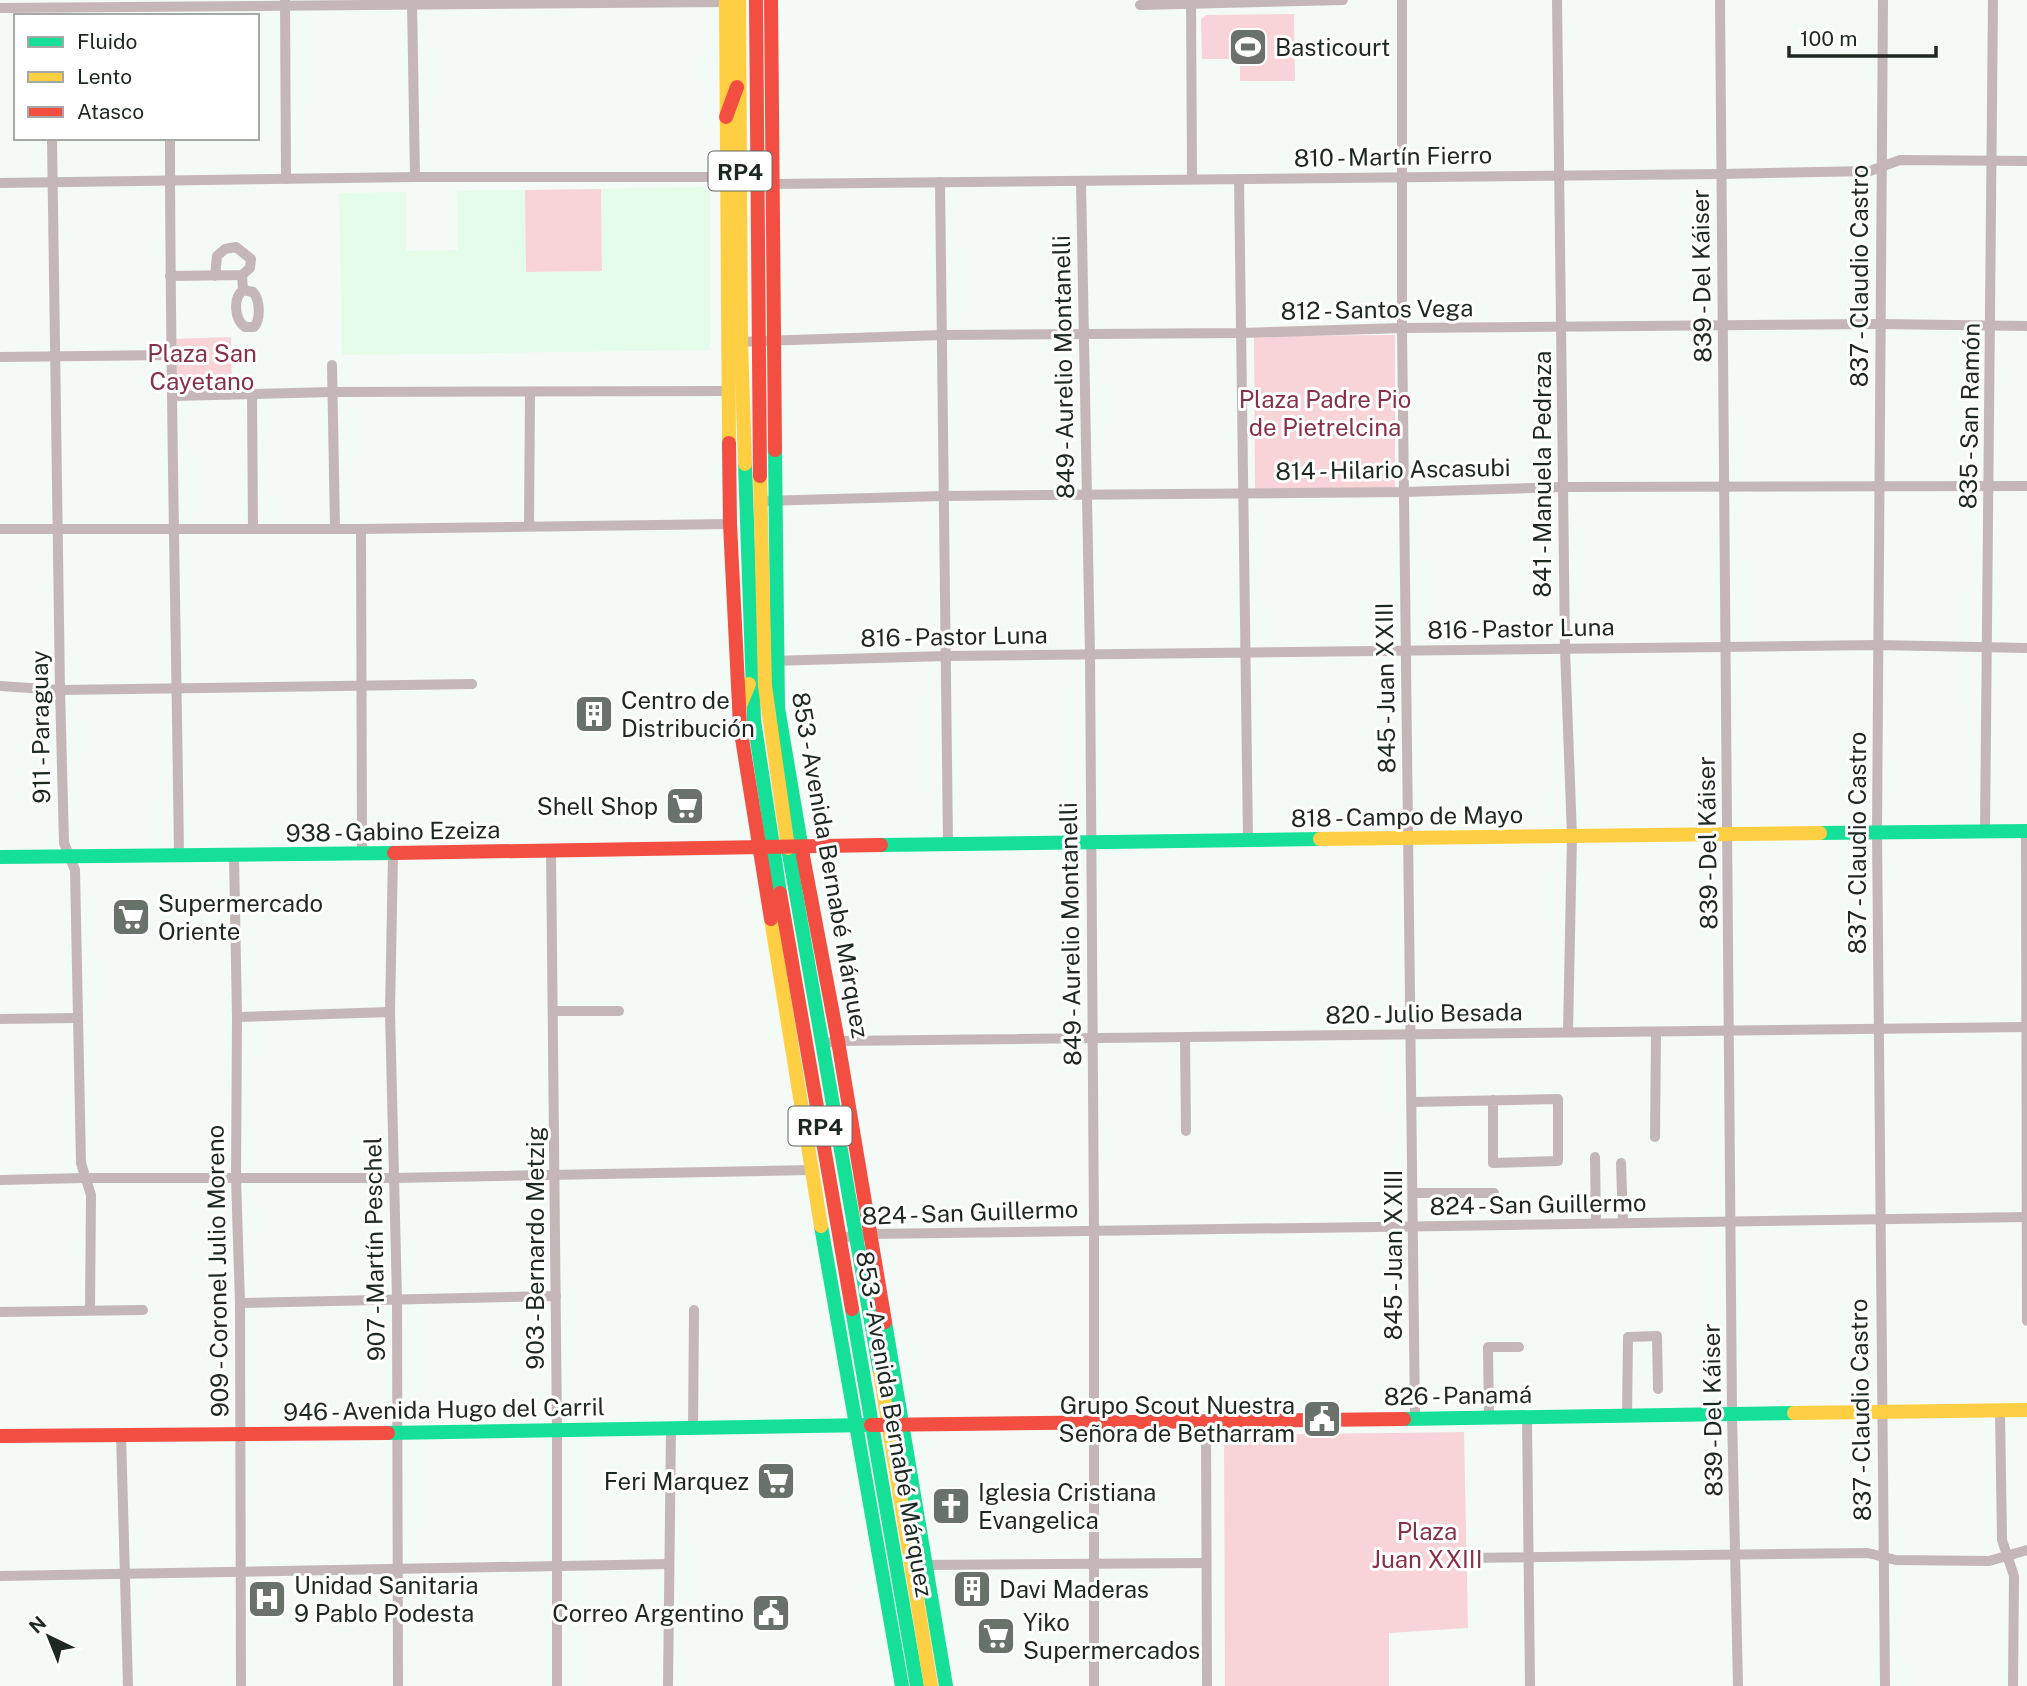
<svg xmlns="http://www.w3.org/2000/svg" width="2027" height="1686" font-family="'Public Sans',sans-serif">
<rect width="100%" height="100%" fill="#f4faf5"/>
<path fill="#e5fcea" d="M 704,187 L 710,193 L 710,350 L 342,355 L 339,193 L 406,192 L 406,251 L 458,250 L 457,191 L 525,190 L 526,272 L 602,271 L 601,189 Z"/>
<g fill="#f8d4d8">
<path d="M 1294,14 L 1295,81 L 1240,81 L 1240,59 L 1202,59 L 1201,19 L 1206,15 Z"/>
<path d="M 601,189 L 602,271 L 526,272 L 525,190 Z"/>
<path d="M 1395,335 L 1395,489 L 1255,490 L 1254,336 Z"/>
<path d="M 231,337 L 232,394 L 172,396 L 171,339 Z"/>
<path d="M 1464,1432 L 1468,1628 L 1389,1633 L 1389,1686 L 1225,1686 L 1224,1435 Z"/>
</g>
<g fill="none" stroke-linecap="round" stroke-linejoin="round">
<g stroke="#c5b6b8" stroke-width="10">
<path d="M 1191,0 L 1192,179"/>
<path d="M 1402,0 L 1402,328 L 1415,1418"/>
<path d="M 1557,0 L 1565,649 L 1572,836 L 1568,1032"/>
<path d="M 1720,0 L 1732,1414 L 1738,1686"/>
<path d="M 1883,0 L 1877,832 L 1885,1686"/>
<path d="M 285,1 L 286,179"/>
<path d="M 412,1 L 415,177"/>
<path d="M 1140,5 L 1343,0"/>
<path d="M 0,8 L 726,2"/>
<path d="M 52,138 L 60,690 L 64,843 L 75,870 L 81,1163 L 91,1195 L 90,1310"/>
<path d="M 170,138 C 170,377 176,617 179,856"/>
<path d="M 1239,179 L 1248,841"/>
<path d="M 940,182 L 948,844"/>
<path d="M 1081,182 L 1090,655 L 1094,1230 L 1094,1686"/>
<path d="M 0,183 L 415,177 L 727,177"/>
<path d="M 768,184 L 1721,174 L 1870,171 L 1900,160 L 2027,161"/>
<path d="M 242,275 L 243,290 C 233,298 234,319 245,327 L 254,327 C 261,319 260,300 253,292 L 243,290"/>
<path d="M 170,276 L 242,275 L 250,268 L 251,259 L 236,247 L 225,249 L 217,256 L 215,276"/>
<path d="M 735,342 L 942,335 L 1242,333 L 1402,328 L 1880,324 L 2027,326"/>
<path d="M 0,357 L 171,355"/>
<path d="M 332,365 L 335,528"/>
<path d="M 252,394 L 253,529"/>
<path d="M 172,396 L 332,392 L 728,391"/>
<path d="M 760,501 L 943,496 L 1404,492 L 1563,487 L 2027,486"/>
<path d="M 529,525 L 530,393"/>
<path d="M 0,529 L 361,529 L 730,524"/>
<path d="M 361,529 L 362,853"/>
<path d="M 771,661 L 946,656 L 1724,647 L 1877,645 L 2027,648"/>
<path d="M 0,686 L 60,690 L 472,684"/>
<path d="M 2026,831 L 2027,1321"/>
<path d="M 1985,832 L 1993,0"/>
<path d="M 551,851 L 557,1431 L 557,1686"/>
<path d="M 393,854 L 390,1012 L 397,1299 L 398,1686"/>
<path d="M 234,856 L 237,1017 L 236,1179 L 240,1303 L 241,1686"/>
<path d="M 553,1011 L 619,1011"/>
<path d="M 237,1017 L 390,1012"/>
<path d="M 0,1019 L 77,1018"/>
<path d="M 1185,1038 L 1186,1131"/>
<path d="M 821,1044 L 838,1041 L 2027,1027"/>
<path d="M 1412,1102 L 1558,1099 L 1558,1161 L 1493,1163 L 1493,1100"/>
<path d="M 1655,1137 L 1656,1032"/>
<path d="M 1595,1157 L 1596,1223"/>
<path d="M 1621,1163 L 1623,1223"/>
<path d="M 0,1180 L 84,1178 L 393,1178 L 811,1170"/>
<path d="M 1414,1193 L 1494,1193"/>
<path d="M 839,1238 L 870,1234 C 1256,1227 1641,1225 2027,1217"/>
<path d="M 240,1303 L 556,1296"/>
<path d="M 0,1312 L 143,1310"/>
<path d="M 2000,1411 L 2002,1540 L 2014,1576 L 2013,1686"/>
<path d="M 1627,1416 L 1628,1337 L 1657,1336 L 1658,1389"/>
<path d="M 1489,1418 L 1488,1347 L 1519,1347"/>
<path d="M 1527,1418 L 1530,1686"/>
<path d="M 1206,1422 L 1207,1686"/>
<path d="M 693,1428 L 694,1310"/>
<path d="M 121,1434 L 128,1686"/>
<path d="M 1466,1558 L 1868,1553 L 1896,1560 L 1989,1561 L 2027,1550"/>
<path d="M 925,1565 L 1206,1563"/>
<path d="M 0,1576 L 669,1564"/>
<path d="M 668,1686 L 671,1428"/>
</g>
<g stroke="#16e098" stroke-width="14">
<path d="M 775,450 L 778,708 L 803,856"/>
<path d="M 745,464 L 754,720 L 780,893"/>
<path d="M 1820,833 L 2027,831"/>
<path d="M 881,845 L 1320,839"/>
<path d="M 788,848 L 880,1373"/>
<path d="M 0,857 L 394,853"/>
<path d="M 821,1226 L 902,1686"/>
<path d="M 852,1309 L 917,1686"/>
<path d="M 885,1322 L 946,1686"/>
<path d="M 1404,1419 L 1794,1413"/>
<path d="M 388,1433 L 871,1425"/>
</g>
<g stroke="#ffcf43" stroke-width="14">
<path d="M 726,0 L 729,443"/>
<path d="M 739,0 L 741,342 L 745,464"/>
<path d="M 760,476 L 765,686 L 788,848"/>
<path d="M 739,708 L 749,684"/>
<path d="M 1320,839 L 1820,833"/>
<path d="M 771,919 L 821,1226"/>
<path d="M 880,1373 L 931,1686"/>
<path d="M 1794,1413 L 2027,1410"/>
</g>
<g stroke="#f24e42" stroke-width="14">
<path d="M 756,0 L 760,476"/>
<path d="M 771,0 L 775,450"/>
<path d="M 726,117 L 737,87"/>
<path d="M 729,443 L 730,524 L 740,726 L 771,919"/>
<path d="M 394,853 L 881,845"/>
<path d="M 803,856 L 838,1041 L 885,1322"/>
<path d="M 780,893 L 852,1309"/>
<path d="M 871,1425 L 1404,1419"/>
<path d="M 0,1436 L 388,1433"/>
</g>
</g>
<defs>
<g id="stadium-square" transform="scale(2.0125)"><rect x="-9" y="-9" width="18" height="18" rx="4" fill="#68726b" stroke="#fff"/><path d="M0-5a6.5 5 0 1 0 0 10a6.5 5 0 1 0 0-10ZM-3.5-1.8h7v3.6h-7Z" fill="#fff"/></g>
<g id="building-square" transform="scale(2.0125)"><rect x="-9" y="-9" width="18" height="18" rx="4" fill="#68726b" stroke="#fff"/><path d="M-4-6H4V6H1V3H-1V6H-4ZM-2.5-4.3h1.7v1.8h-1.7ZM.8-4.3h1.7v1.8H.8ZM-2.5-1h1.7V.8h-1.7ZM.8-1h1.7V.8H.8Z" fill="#fff"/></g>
<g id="supermarket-square" transform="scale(2.0125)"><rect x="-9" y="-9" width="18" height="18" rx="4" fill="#68726b" stroke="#fff"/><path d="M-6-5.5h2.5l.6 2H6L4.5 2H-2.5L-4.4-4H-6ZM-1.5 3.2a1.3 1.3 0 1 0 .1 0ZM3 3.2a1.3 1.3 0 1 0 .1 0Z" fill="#fff"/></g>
<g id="civic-square" transform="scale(2.0125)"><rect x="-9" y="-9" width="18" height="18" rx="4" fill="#68726b" stroke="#fff"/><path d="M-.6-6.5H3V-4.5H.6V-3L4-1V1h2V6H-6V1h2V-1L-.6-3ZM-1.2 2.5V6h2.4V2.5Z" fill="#fff"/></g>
<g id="church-square" transform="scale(2.0125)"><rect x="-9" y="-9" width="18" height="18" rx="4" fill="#68726b" stroke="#fff"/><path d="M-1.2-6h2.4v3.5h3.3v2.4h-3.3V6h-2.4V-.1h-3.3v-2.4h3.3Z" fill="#fff"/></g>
<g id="hospital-square" transform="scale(2.0125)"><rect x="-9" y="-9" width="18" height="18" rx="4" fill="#68726b" stroke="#fff"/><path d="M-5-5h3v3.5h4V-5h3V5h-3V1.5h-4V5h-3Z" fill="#fff"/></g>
</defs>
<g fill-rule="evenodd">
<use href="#stadium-square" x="1248" y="47"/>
<use href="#building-square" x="594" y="714"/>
<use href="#supermarket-square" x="685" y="806"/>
<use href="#supermarket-square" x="131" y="917"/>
<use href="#civic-square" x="1322" y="1419"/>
<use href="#supermarket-square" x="776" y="1481"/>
<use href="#church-square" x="951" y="1506"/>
<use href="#building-square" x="972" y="1589"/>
<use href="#hospital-square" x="267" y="1599"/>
<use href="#civic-square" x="771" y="1613"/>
<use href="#supermarket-square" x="996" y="1636"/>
</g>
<g text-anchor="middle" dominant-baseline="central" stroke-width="6" stroke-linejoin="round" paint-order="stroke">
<g fill="#fff" stroke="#616963" stroke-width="2">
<rect x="708.5" y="151.5" width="63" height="39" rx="5"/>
<rect x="788.5" y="1106.5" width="63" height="39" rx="5"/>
</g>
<g font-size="23" font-weight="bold" fill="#1d2920">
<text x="740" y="171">RP4</text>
<text x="820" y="1126">RP4</text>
</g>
<g font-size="24" fill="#1d2920" stroke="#fff" text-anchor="start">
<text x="1275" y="47">Basticourt</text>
<text x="621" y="700">Centro de<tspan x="621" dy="28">Distribución</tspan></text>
<text x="658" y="806" text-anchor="end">Shell Shop</text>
<text x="158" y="903">Supermercado<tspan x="158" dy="28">Oriente</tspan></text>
<text x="1295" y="1405" text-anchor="end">Grupo Scout Nuestra<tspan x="1295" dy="28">Señora de Betharram</tspan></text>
<text x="749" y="1481" text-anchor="end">Feri Marquez</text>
<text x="978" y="1492">Iglesia Cristiana<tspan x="978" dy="28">Evangelica</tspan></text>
<text x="294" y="1585">Unidad Sanitaria<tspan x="294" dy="28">9 Pablo Podesta</tspan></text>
<text x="999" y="1589">Davi Maderas</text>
<text x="744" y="1613" text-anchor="end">Correo Argentino</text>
<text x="1023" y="1622">Yiko<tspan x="1023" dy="28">Supermercados</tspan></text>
</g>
<g font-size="24" fill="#1d2920" stroke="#fff">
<text transform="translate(1393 156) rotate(-1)">810 - Martín Fierro</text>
<text transform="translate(1701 276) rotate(-91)">839 - Del Káiser</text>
<text transform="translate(1859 276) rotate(-90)">837 - Claudio Castro</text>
<text transform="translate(1377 309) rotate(-1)">812 - Santos Vega</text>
<text transform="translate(1063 367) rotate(-91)">849 - Aurelio Montanelli</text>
<text transform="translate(1969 416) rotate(-89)">835 - San Ramón</text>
<text transform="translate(1393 469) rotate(-1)">814 - Hilario Ascasubi</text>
<text transform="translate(1542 474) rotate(-90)">841 - Manuela Pedraza</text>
<text transform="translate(1521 628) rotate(-1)">816 - Pastor Luna</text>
<text transform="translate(954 636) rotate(-1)">816 - Pastor Luna</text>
<text transform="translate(1385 688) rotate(-91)">845 - Juan XXIII</text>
<text transform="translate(40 727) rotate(-91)">911 - Paraguay</text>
<text transform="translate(1407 816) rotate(-1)">818 - Campo de Mayo</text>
<text transform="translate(393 831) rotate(-1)">938 - Gabino Ezeiza</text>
<text transform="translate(1707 843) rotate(-91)">839 - Del Káiser</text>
<text transform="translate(1857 843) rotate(-90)">837 - Claudio Castro</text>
<text transform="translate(831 865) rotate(80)">853 - Avenida Bernabé Márquez</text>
<text transform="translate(1070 934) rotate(-91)">849 - Aurelio Montanelli</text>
<text transform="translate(1424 1013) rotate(-1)">820 - Julio Besada</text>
<text transform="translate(1538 1204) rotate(-1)">824 - San Guillermo</text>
<text transform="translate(970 1212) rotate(-2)">824 - San Guillermo</text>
<text transform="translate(535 1248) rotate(-90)">903 - Bernardo Metzig</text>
<text transform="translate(374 1249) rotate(-91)">907 - Martín Peschel</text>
<text transform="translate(1393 1255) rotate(-90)">845 - Juan XXIII</text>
<text transform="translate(217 1271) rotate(-91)">909 - Coronel Julio Moreno</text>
<text transform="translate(1458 1395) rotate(-1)">826 - Panamá</text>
<text transform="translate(444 1409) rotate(-1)">946 - Avenida Hugo del Carril</text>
<text transform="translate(1712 1410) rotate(-91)">839 - Del Káiser</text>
<text transform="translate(1860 1410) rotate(-91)">837 - Claudio Castro</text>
<text transform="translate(895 1424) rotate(80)">853 - Avenida Bernabé Márquez</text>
</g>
<g font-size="24" fill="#873047" stroke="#fff">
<text x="202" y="353">Plaza San<tspan x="202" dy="28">Cayetano</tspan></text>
<text x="1325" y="399">Plaza Padre Pio<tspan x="1325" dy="28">de Pietrelcina</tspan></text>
<text x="1427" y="1531">Plaza<tspan x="1427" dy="28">Juan XXIII</tspan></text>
</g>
</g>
<rect x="14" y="14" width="245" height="126" fill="#ffffff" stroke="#a5a9a6" stroke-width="2"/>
<rect x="28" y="37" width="35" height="10" fill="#16e098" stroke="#a5a9a6" stroke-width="2"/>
<text x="77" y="49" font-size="21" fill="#1d2920">Fluido</text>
<rect x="28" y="72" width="35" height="10" fill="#ffcf43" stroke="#a5a9a6" stroke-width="2"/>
<text x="77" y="84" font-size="21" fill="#1d2920">Lento</text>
<rect x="28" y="107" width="35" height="10" fill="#f24e42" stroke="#a5a9a6" stroke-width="2"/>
<text x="77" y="119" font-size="21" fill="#1d2920">Atasco</text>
<g transform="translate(49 1637) rotate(317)" stroke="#ffffff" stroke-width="5" paint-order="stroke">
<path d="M0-5L12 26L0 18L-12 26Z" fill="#1d2920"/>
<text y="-10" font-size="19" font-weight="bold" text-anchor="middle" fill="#1d2920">N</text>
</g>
<path d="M1789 46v10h147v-10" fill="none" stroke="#1d2920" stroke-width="3.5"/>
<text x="1800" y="46" font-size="21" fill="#1d2920" stroke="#ffffff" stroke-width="5" paint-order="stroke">100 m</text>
</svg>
